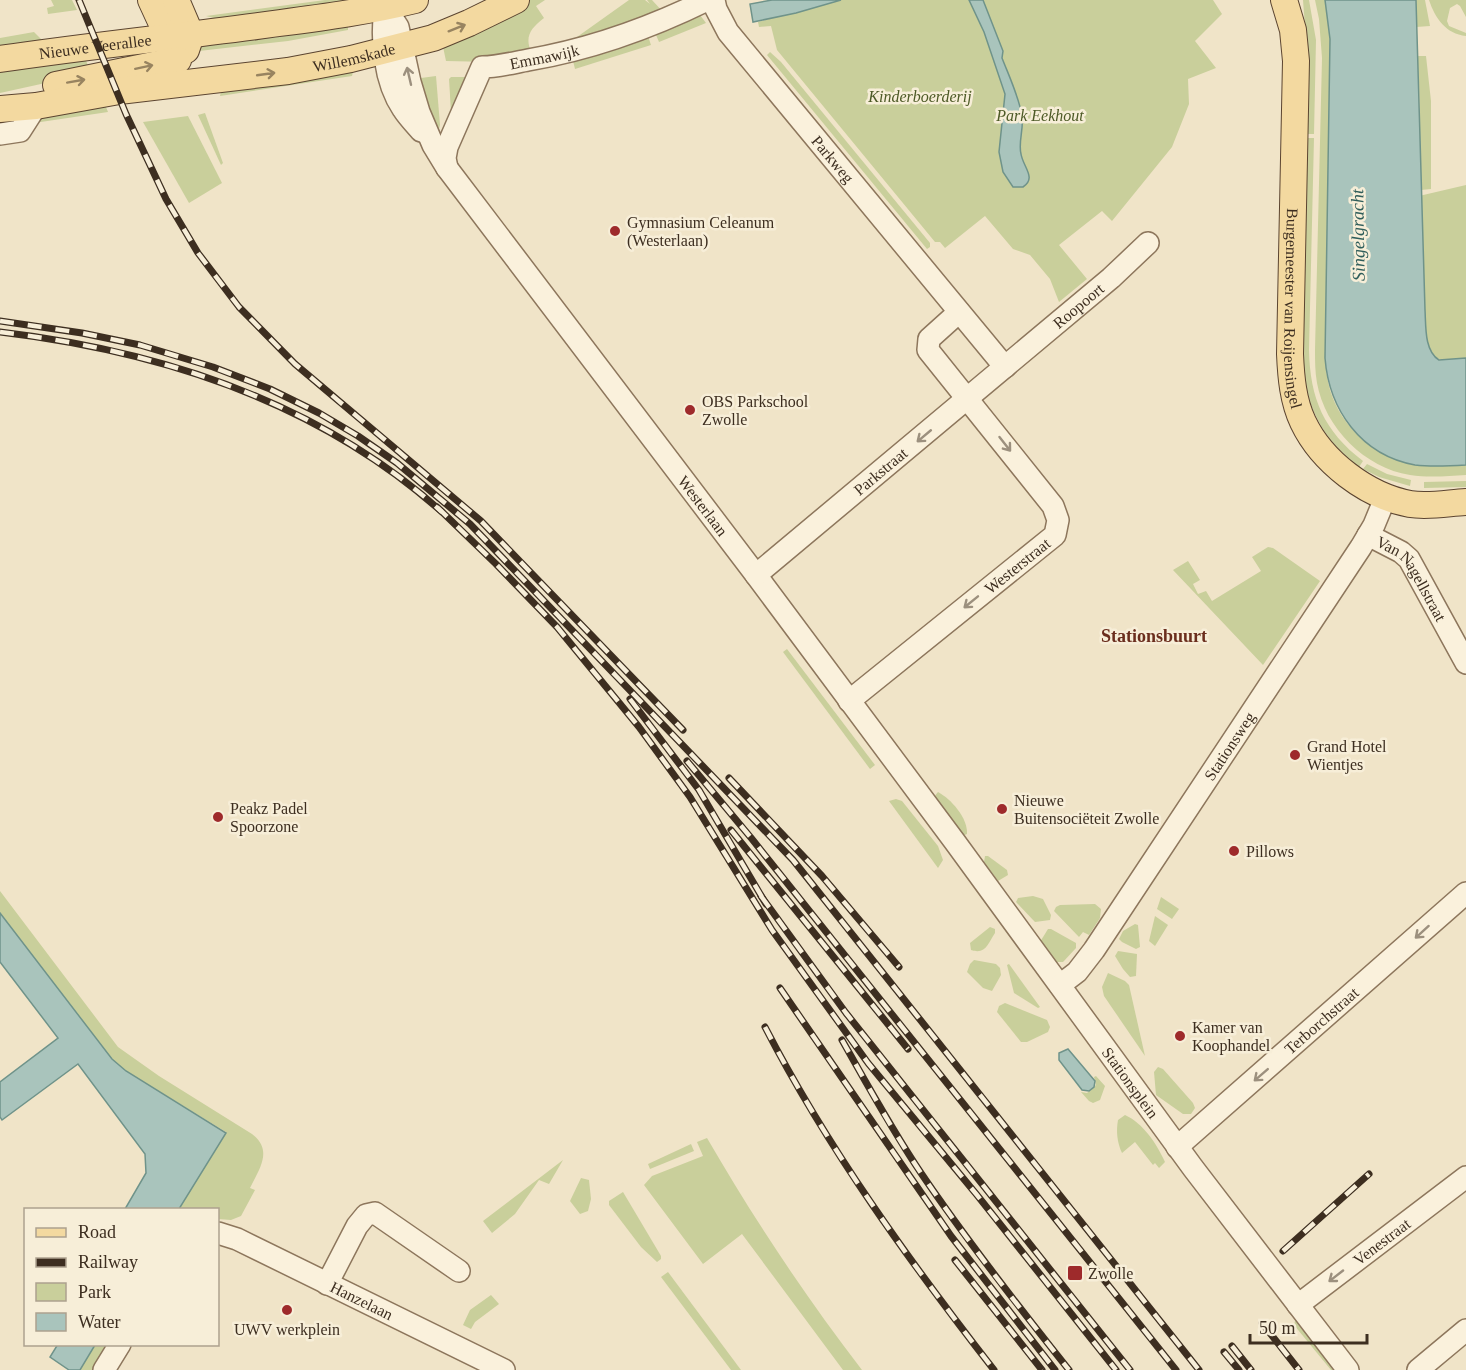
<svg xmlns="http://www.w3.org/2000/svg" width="1466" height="1370" font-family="Georgia,serif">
<rect width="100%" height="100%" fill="#f0e4c8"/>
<g fill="#c9cf9b">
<path d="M 51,0 L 72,0 L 77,10 L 48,14 L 47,8 L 54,6 Z"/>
<path d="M 325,0 L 345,0 L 345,5 L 232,18 L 214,18 L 206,16 Z"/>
<path d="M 524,0 L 545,0 L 536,6 L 544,18 C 530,29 524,37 532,54 L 490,62 L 446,61 L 442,42 Z"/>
<path d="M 629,0 L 645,0 L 650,4 L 647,0 L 652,0 L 663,12 L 570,42 Z"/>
<path d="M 806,0 L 1213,0 L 1222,14 L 1195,41 L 1216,68 L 1188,79 L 1189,104 L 1172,147 L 1112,221 L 1102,211 L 1059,245 L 1087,279 L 1059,302 L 1050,279 L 1030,255 L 1013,249 L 985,216 L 945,248 L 940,242 L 935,242 L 777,50 L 771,26 L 759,27 L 758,22 L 769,19 Z"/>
<path d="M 1303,0 L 1309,0 L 1316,40 L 1314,134 L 1306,134 L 1307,53 Z"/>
<path d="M 1315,0 L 1325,0 L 1330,39 L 1325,358 C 1326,369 1327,380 1330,390 C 1341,427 1376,459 1414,464 C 1431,467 1449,466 1466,465 L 1466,475 C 1448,476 1429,478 1410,475 C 1365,468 1325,428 1317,383 C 1315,372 1315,361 1315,350 L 1322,58 L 1319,19 Z"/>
<path d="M 1416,0 L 1425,0 L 1430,26 L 1416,27 Z"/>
<path d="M 1429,0 L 1466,0 L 1466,17 L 1460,6 L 1457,4 L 1450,8 L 1447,21 L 1449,26 L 1466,33 L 1466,36 C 1446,34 1435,18 1429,0 Z"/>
<path d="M 697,11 L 706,23 L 659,42 L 654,30 Z"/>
<path d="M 348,23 L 348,30 L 288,41 L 199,51 L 198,42 Z"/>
<path d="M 34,32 L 45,43 L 0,54 L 0,38 Z"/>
<path d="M 647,33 L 651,45 L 575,69 L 572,57 Z"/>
<path d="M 770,52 L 781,62 L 930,243 L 930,247 L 927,249 L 767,55 Z"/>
<path d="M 83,53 L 91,73 L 0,93 L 0,68 Z"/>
<path d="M 1417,56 L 1426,56 L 1431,101 L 1431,189 L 1421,190 L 1419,82 Z"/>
<path d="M 354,68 L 352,76 L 220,96 L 222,87 Z"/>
<path d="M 436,76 L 440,125 L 439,129 L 436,127 L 426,103 L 421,78 Z"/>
<path d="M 451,77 L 466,77 L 451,112 L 449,79 Z"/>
<path d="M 104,102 L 108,112 L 34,123 L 39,115 Z"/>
<path d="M 205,113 L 223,163 L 221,165 L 198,115 Z"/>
<path d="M 188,116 L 222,183 L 189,203 L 143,122 Z"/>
<path d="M 1306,138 L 1314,138 L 1309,350 C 1310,399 1324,431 1363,461 L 1359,467 C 1325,441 1312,416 1302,375 Z"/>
<path d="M 1466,185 L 1466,358 L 1442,360 L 1429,355 L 1422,345 L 1419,196 Z"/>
<path d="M 1367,464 L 1387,474 L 1411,480 L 1410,486 L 1379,477 L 1363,469 Z"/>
<path d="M 1466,481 L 1466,487 L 1424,488 L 1424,482 Z"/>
<path d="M 1268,547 L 1273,548 L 1320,581 L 1263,665 L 1173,570 L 1188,561 L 1200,580 L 1193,584 L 1198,594 L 1206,591 L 1212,601 L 1261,571 L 1252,557 Z"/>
<path d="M 787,649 L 875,765 L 870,769 L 783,652 Z"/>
<path d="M 938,792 C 951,799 968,818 967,834 L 962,836 L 934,797 Z"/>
<path d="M 896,799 L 902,801 L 938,846 L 943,860 L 938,868 L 889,801 Z"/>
<path d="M 985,856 L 988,856 L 1007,870 L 1008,875 L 998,881 L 984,862 Z"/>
<path d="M 0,891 L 118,1047 L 159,1076 L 252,1134 C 273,1150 260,1168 250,1188 L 255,1190 L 241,1216 L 231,1220 L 218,1219 L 218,1210 L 179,1209 L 226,1132 L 126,1071 L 112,1059 L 0,913 Z"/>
<path d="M 1033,896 L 1043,899 L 1051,915 L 1050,920 L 1035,922 L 1016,902 L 1018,898 Z"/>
<path d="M 1161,897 L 1179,909 L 1172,919 L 1157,909 Z"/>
<path d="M 1095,904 L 1101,909 L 1100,918 L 1089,935 L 1083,932 L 1079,937 L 1054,911 L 1056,907 L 1060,905 Z"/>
<path d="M 1155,916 L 1168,925 L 1155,946 L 1149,941 Z"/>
<path d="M 1135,924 L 1138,925 L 1140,947 L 1136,949 L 1122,942 L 1119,939 L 1123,931 Z"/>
<path d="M 990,927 L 995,929 L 995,933 C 988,943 986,955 971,950 L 970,943 Z"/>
<path d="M 1048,929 L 1051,929 L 1076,943 L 1076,948 L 1063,962 L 1055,962 L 1040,942 Z"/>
<path d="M 1118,951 L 1137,954 L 1136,976 L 1130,977 L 1123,969 L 1115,956 Z"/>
<path d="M 974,960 L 996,964 L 1000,968 L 1001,975 L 992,991 L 983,988 L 967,972 L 970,964 Z"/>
<path d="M 1009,964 L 1040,1007 L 1038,1008 L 1014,993 L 1007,965 Z"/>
<path d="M 1108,973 L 1125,981 L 1129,985 L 1145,1056 L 1104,996 L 1102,987 Z"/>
<path d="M 1005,1003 L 1047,1020 L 1050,1027 L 1048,1032 L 1027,1042 L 1021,1042 L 997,1012 L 999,1006 Z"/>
<path d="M 1158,1067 L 1163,1069 L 1193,1103 L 1195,1108 L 1191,1114 L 1183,1114 L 1156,1095 L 1154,1072 Z"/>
<path d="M 1096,1076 L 1105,1086 L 1100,1100 L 1093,1103 L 1089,1101 L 1081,1092 L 1087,1093 L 1096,1085 L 1094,1077 Z"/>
<path d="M 1125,1115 C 1143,1123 1157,1144 1165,1162 L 1159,1168 L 1155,1163 L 1153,1165 L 1135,1142 L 1122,1153 C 1117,1142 1116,1131 1118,1120 Z"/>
<path d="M 707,1138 C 754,1219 805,1296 862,1370 L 843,1370 L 742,1234 L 703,1264 L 644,1185 L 652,1176 L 703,1156 L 697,1142 Z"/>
<path d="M 691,1144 L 694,1151 L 650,1169 L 648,1164 Z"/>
<path d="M 563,1160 L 549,1184 L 539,1180 L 515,1214 L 492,1233 L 483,1221 Z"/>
<path d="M 581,1178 L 589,1180 L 591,1199 L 588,1211 L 580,1214 L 570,1201 Z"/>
<path d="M 623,1192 L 661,1256 L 661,1259 L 657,1262 L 641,1247 L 609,1205 L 609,1201 Z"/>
<path d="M 668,1272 L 741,1370 L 731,1370 L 661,1277 Z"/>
<path d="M 491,1295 L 499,1304 L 475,1322 L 471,1329 L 463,1325 L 470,1310 Z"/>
<path d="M 1300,1318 L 1337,1370 L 1331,1370 L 1294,1325 L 1295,1321 Z"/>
<path d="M 95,1345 L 112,1345 L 103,1352 L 92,1370 L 80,1370 Z"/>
</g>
<g fill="#a9c4bc" stroke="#6f938a" stroke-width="1.5">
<path d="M 772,0 L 841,0 L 796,13 L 753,22 L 750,4 Z"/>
<path d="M 969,0 L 983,0 L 1003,51 L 1002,58 C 1009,76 1019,97 1022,116 C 1024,129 1018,142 1021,154 C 1023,167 1037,178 1023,187 L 1013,187 L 1003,172 L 999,152 L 1005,94 L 984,32 Z"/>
<path d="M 1325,0 L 1416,0 L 1425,310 C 1426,325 1424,351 1439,360 L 1466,358 L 1466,465 C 1449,466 1432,467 1415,465 C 1361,455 1329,410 1325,358 L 1330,39 Z"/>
<path d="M 0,913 L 112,1059 L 126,1071 L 226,1133 L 179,1209 L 125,1209 L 146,1173 L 145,1154 L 78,1064 L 2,1120 L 0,1117 L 0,1082 L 58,1038 L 0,962 Z"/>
<path d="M 1068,1049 L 1095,1081 L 1094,1087 L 1089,1091 L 1082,1090 L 1059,1060 L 1059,1053 Z"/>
<path d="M 58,1344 L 95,1344 L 95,1345 L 80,1370 L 69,1370 L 50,1357 Z"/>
</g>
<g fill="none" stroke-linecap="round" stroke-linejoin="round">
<g stroke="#8d765c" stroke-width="24">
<g id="minor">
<path id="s1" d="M 714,0 L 716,9 L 728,32 L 1005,367"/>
<path id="s2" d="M 385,7 L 398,27 L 410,82 L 419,112 L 433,145 L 447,168 L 756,575 L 955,842 L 1193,1168 L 1348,1370"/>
<path d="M 385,7 C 381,40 384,81 403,109 C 408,117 415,124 421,131"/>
<path d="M 0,134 L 20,131 L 36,106"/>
<path id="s3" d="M 447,168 L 445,158 L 447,147 L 482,67 C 497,67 512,63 528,60 C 592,49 648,29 707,0"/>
<path id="s4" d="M 1368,535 L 1401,552 L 1409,559 L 1466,663"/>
<path id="s5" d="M 756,575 L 1111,278 L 1148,243"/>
<path id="s6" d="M 849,701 L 1055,535 L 1058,520 L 1053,506 L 928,350 L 929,339 L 959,312"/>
<path id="s7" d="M 1060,985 L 1077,972 L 1094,950 L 1361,547 L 1374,525 L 1386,496"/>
<path id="s8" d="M 1177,1147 L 1466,893"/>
<path id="s9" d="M 218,1233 L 237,1239 L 504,1370"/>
<path d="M 327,1284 L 357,1226 L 366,1215 L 375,1213 L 459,1271"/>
<path id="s10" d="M 1298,1305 L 1466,1177"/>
<path d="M 104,1370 L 120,1344"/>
<path d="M 1418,1370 L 1466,1330"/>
</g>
</g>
<g stroke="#5b4430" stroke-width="28">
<g id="major">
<path d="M 151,0 L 175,52"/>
<path d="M 176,0 L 191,35 L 186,50"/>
<path id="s11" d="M 1284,0 L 1293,30 L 1296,61 L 1290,354 C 1291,377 1293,401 1303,422 C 1322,462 1367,496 1410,504 C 1428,507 1448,503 1466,502"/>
<path id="s12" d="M 0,59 C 93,45 187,36 280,23 C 326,17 370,11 415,0"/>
<path d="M 56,85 L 178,60"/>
<path id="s13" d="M 0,109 L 36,106 L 119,91 L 288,71 L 351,59 L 433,38 L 469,23 L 516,0"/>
</g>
</g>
<use href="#minor" stroke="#faf1dc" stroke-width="21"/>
<use href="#major" stroke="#f3d9a0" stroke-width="26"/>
<g stroke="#3d2e20" stroke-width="7">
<g id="rail">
<path d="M 79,0 L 126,114 L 166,199 L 198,253 L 239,307 L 295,364 L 481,521 L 683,730"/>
<path d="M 0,321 L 82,333 L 140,345 L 213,367 L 270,389 L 319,413 L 358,436 L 397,463 L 470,524 L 793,860 L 1199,1370"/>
<path d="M 0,332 C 161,351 319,402 442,512"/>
<path d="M 437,507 L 496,564 L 557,627 L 639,727 L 690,797 L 772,930 L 868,1063 L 977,1195 L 1116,1370"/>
<path d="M 630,699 L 699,790 L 766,904"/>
<path d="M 687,761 L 752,839 L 1176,1370"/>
<path d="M 729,778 L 822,876 L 899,967"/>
<path d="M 731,830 L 908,1049"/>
<path d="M 761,896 L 846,1013 L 1130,1370"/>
<path d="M 780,988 L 951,1236 L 1055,1370"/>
<path d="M 765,1027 C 828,1149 910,1262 994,1370"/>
<path d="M 842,1040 C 867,1084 892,1130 921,1173 C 967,1241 1018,1306 1069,1370"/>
<path d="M 1283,1251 L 1369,1174"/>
<path d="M 955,1260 L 1042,1370"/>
<path d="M 1262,1323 L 1299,1370"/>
<path d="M 1232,1346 L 1251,1370"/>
<path d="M 1224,1352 L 1239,1370"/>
</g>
</g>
<use href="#rail" stroke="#f7eed8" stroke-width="4.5" stroke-dasharray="14" stroke-linecap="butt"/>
</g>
<defs><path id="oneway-shaft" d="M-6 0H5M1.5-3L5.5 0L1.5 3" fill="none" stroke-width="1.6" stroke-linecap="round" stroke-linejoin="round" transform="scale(1.5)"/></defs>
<g stroke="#988460">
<use href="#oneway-shaft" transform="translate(457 28) rotate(-22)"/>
<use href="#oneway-shaft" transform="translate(144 67) rotate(-12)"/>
<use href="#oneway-shaft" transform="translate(266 74) rotate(-8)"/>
<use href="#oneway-shaft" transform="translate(76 81) rotate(-10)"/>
</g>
<g stroke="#9c907e">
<use href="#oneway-shaft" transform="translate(409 76) rotate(-103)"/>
<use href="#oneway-shaft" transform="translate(924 436) rotate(140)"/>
<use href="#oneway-shaft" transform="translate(1005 444) rotate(52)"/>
<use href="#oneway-shaft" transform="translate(971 602) rotate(141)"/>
<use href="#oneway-shaft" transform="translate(1422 932) rotate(138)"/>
<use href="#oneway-shaft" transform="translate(1261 1075) rotate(139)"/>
<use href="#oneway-shaft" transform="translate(1336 1276) rotate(142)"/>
</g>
<g fill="#9e2a2b" stroke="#f7eed8" stroke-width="2">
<circle cx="615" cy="231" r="6"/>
<circle cx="690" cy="410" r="6"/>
<circle cx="1295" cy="755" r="6"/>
<circle cx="1002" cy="809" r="6"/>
<circle cx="218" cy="817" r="6"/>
<circle cx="1234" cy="851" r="6"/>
<circle cx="1180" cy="1036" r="6"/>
<rect x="1067" y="1265" width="16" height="16" rx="3"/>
<circle cx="287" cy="1310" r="6"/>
</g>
<g text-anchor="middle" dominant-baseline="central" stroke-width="5" stroke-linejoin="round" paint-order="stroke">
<g font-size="16" fill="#3d2e20" stroke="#f7eed8">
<text stroke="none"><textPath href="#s12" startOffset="96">Nieuwe Veerallee</textPath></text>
<text stroke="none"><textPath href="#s13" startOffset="358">Willemskade</textPath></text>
<text stroke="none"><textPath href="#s3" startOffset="172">Emmawijk</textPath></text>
<text stroke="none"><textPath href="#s1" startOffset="200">Parkweg</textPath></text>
<text stroke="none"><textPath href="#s5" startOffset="420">Roopoort</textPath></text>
<text stroke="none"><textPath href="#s11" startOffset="310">Burgemeester van Roijensingel</textPath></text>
<text stroke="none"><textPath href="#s5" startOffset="162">Parkstraat</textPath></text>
<text stroke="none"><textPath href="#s2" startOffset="598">Westerlaan</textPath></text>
<text stroke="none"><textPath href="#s6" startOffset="216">Westerstraat</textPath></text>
<text stroke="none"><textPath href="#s4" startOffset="64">Van Nagellstraat</textPath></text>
<text stroke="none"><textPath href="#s7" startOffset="294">Stationsweg</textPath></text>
<text stroke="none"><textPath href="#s8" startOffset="192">Terborchstraat</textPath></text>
<text stroke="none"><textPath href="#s2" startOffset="1316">Stationsplein</textPath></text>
<text stroke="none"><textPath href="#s10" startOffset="105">Venestraat</textPath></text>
<text stroke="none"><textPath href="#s9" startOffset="159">Hanzelaan</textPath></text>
</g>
<g font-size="16" font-style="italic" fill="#4d5a26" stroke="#f7eed8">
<text x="920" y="96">Kinderboerderij</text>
<text x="1040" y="115">Park Eekhout</text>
</g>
<g font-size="16" fill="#3d2e20" stroke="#f7eed8" text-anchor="start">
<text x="627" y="222">Gymnasium Celeanum<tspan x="627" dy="18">(Westerlaan)</tspan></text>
<text x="702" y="401">OBS Parkschool<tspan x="702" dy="18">Zwolle</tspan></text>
<text x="1307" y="746">Grand Hotel<tspan x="1307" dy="18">Wientjes</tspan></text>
<text x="1014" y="800">Nieuwe<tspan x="1014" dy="18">Buitensociëteit Zwolle</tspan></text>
<text x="230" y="808">Peakz Padel<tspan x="230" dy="18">Spoorzone</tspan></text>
<text x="1246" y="851">Pillows</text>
<text x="1192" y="1027">Kamer van<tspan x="1192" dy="18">Koophandel</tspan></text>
<text x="1088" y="1273">Zwolle</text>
<text x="287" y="1329" text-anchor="middle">UWV werkplein</text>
</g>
<g font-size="18" font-style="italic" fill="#2f5d5a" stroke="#f7eed8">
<text transform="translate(1358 235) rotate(-91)">Singelgracht</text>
</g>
<g font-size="18" font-weight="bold" fill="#6b2e1e" stroke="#f7eed8">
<text x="1154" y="636">Stationsbuurt</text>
</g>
</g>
<rect x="24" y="1208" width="195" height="138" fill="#f7eed8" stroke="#ada18e" stroke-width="1.5"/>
<rect x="36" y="1228" width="30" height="9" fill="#f3d9a0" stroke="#ada18e" stroke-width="1.5"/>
<text x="78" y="1238" font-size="18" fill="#3d2e20">Road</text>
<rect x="36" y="1258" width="30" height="9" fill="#3d2e20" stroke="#ada18e" stroke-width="1.5"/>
<text x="78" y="1268" font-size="18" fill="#3d2e20">Railway</text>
<rect x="36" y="1283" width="30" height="18" fill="#c9cf9b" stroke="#ada18e" stroke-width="1.5"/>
<text x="78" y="1298" font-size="18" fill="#3d2e20">Park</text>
<rect x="36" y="1313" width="30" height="18" fill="#a9c4bc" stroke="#ada18e" stroke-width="1.5"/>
<text x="78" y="1328" font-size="18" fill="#3d2e20">Water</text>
<path d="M1250 1334v9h117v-9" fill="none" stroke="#3d2e20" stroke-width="3"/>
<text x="1259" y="1334" font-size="18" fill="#3d2e20" stroke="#f7eed8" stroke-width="4.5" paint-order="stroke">50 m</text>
</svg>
